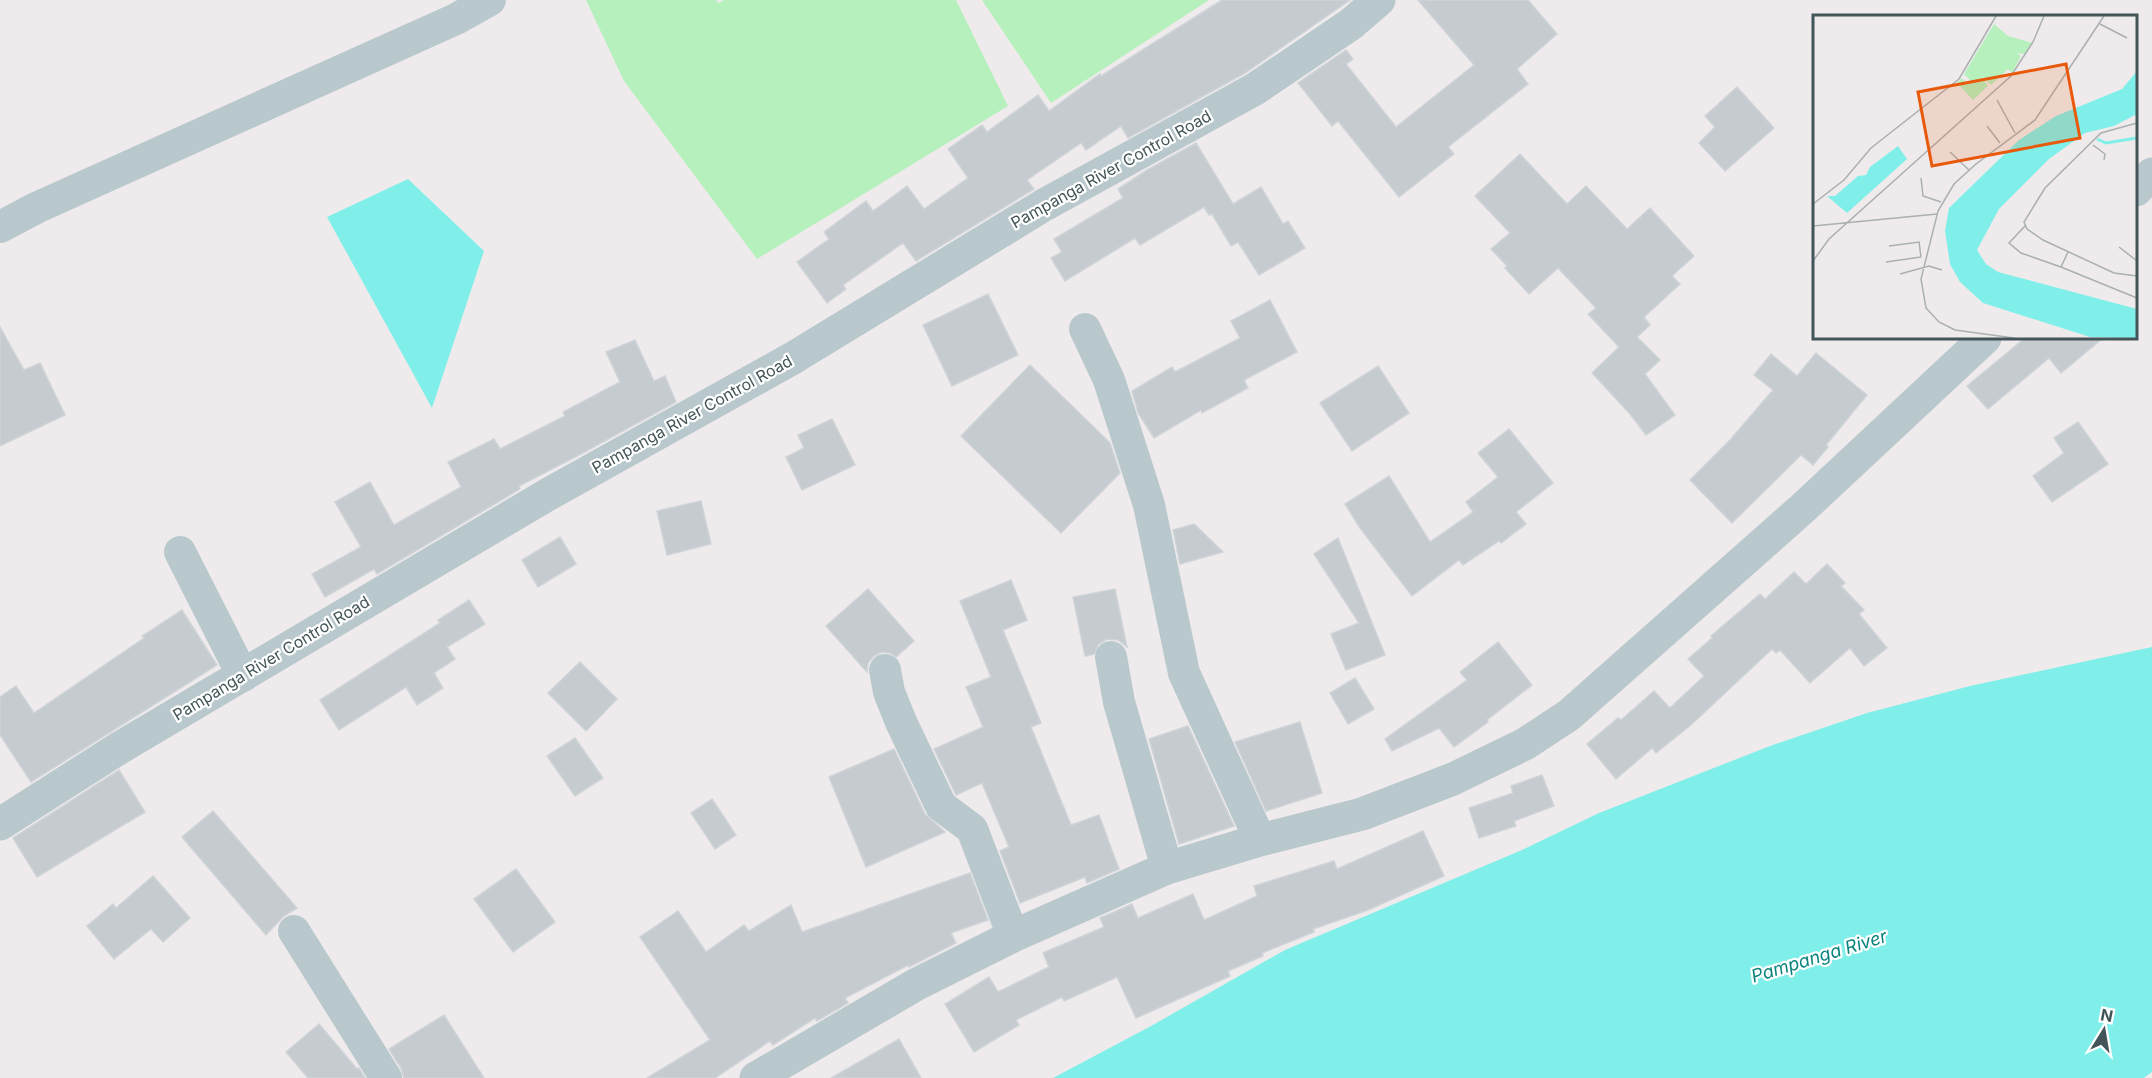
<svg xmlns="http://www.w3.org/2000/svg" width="2152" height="1078" font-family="Inter,sans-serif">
<rect width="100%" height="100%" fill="#efebec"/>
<g fill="#b6f0bd">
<path d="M 586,0 L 716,0 L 718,3 L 724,0 L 956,0 L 1008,106 L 757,259 L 624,81 Z"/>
<path d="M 982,0 L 1209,0 L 1051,103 Z"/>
</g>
<g fill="#81efe9">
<path d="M 408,179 L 484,251 L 432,408 L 327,217 Z"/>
<path d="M 2152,647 L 2152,1072 L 2144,1078 L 1053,1078 L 1151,1026 L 1285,950 L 1522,850 L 1599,813 L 1770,746 L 1867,713 L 1970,686 Z"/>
</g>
<g fill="#c5cbcf" stroke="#cfd4d8" stroke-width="1.5">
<path d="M 1222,0 L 1350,0 L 1245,73 L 1128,138 L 1121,126 L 1086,150 L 1081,143 L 1027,180 L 1034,189 L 916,261 L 903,243 L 843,285 L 846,289 L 827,303 L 797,262 L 829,239 L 824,232 L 866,201 L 873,211 L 907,186 L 924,209 L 968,178 L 948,149 L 982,125 L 987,132 L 1038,95 L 1049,111 L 1100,74 L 1101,76 Z"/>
<path d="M 1418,0 L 1528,0 L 1557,34 L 1517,69 L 1528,84 L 1448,147 L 1454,154 L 1399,197 L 1338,121 L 1332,126 L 1298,83 L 1346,50 L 1353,59 L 1346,64 L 1396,127 L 1474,65 Z"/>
<path d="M 1737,87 L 1774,128 L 1725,171 L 1699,143 L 1715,127 L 1705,116 Z"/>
<path d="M 1196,143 L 1233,204 L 1261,187 L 1283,224 L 1288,221 L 1305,248 L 1259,275 L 1238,242 L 1231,246 L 1212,214 L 1209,215 L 1204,207 L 1140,245 L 1135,238 L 1065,281 L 1051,258 L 1062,252 L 1054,239 L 1123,198 L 1118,189 L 1147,170 Z"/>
<path d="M 1520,154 L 1567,204 L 1586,186 L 1627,229 L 1650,208 L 1694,256 L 1672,276 L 1680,284 L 1644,317 L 1650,325 L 1637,337 L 1660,360 L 1645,374 L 1675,415 L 1646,435 L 1630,414 L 1592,373 L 1619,347 L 1588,314 L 1596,308 L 1558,268 L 1529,294 L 1505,268 L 1507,266 L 1491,249 L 1510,233 L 1475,196 Z"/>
<path d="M 988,294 L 1018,355 L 952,386 L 923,325 Z"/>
<path d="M 1270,300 L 1297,352 L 1244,380 L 1248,388 L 1202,413 L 1201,410 L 1154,438 L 1138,413 L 1132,391 L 1172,367 L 1175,372 L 1240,338 L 1231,321 Z"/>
<path d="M 0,327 L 24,370 L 40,363 L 65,415 L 0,446 Z"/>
<path d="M 2025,338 L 2103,338 L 2061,373 L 2049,358 L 1988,409 L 1967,386 Z"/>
<path d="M 635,340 L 654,381 L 665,376 L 676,402 L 581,454 L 519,486 L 520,489 L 377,574 L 374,569 L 325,597 L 312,574 L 361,547 L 335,502 L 370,482 L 394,525 L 461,487 L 448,462 L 494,439 L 500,449 L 565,416 L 563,412 L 620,382 L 606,352 Z"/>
<path d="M 1816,353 L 1867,395 L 1826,445 L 1828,447 L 1813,465 L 1801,455 L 1732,523 L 1690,480 L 1730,440 L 1773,390 L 1754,375 L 1771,354 L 1797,376 Z"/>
<path d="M 1030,365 L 1110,443 L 1120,473 L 1061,533 L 961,436 Z"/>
<path d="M 1378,366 L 1409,413 L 1352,451 L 1320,403 Z"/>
<path d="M 832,419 L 855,465 L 802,490 L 786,457 L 804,448 L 798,435 Z"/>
<path d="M 2078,422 L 2108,464 L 2052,502 L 2033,476 L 2064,453 L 2054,438 Z"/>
<path d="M 1509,429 L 1553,483 L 1516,512 L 1526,524 L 1501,543 L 1499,541 L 1463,565 L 1459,560 L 1412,596 L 1360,528 L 1345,504 L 1389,476 L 1430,542 L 1473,512 L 1466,502 L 1498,477 L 1478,453 Z"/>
<path d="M 701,501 L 711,544 L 667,555 L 657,511 Z"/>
<path d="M 1194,524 L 1223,552 L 1180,564 L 1173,530 Z"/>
<path d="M 560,537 L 576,564 L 538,587 L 522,560 Z"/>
<path d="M 1338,538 L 1385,655 L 1346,670 L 1331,634 L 1359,623 L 1314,554 Z"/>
<path d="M 1827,564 L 1845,583 L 1841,586 L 1864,610 L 1859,614 L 1887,648 L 1864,666 L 1850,648 L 1810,683 L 1780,650 L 1776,653 L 1772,649 L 1692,724 L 1656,753 L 1652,748 L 1616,779 L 1587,744 L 1618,718 L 1621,720 L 1654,691 L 1670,708 L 1704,676 L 1688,659 L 1712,638 L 1711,636 L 1760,594 L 1765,599 L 1794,572 L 1806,584 Z"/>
<path d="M 1011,580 L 1027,620 L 1003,630 L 1041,723 L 1031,727 L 1071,825 L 1099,815 L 1119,869 L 1087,883 L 1085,877 L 1020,903 L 1000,851 L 1009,847 L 982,783 L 956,795 L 934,749 L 983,727 L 966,687 L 991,677 L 960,601 Z"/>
<path d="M 868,589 L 914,641 L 896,657 L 890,653 L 882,652 L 874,656 L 868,663 L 867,672 L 826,626 Z"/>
<path d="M 1115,589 L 1127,647 L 1118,640 L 1107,639 L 1099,644 L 1094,654 L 1085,656 L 1073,597 Z"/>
<path d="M 469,600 L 485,624 L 447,647 L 455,659 L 434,673 L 443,688 L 417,705 L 406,687 L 339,730 L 320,700 L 440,623 L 438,620 Z"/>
<path d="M 182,610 L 217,665 L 31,782 L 0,735 L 0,697 L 16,686 L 34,713 L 144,638 L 142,636 Z"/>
<path d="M 1498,642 L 1532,685 L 1487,720 L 1488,722 L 1454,747 L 1439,728 L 1392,751 L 1385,739 L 1467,680 L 1460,672 Z"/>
<path d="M 580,662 L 617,699 L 586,731 L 548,693 Z"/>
<path d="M 1355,678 L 1374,709 L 1348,724 L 1330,693 Z"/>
<path d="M 1300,722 L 1322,793 L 1266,811 L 1235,742 Z"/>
<path d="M 1188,726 L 1234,826 L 1179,844 L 1149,739 Z"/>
<path d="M 575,738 L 603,778 L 575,796 L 547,756 Z"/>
<path d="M 894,749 L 925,814 L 945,832 L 866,867 L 829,777 Z"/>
<path d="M 119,770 L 145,812 L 37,877 L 13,838 Z"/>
<path d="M 1542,775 L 1554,806 L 1514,821 L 1516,826 L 1479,838 L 1469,808 L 1513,793 L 1511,786 Z"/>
<path d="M 712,799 L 736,835 L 715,849 L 691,813 Z"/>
<path d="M 213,811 L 297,908 L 284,916 L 266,935 L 182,837 Z"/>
<path d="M 1423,831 L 1444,876 L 1368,910 L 1313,929 L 1314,932 L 1262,953 L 1263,956 L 1228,971 L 1230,976 L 1136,1018 L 1117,977 L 1064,1001 L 1062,997 L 1016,1020 L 1019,1025 L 974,1052 L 945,1004 L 989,977 L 998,992 L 1049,967 L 1043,953 L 1104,927 L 1100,918 L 1132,904 L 1138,918 L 1193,894 L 1204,920 L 1257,896 L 1254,886 L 1334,861 L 1337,869 Z"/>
<path d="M 516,869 L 555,922 L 513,952 L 474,899 Z"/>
<path d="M 970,873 L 988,920 L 951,933 L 956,943 L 909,967 L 908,965 L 845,998 L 848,1003 L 817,1021 L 815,1018 L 773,1045 L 770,1041 L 715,1078 L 647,1078 L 710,1040 L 640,937 L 678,911 L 706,952 L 744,925 L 749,931 L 791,905 L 802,932 Z"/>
<path d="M 153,876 L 190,918 L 163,942 L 151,929 L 114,959 L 87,926 L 113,904 L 116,908 Z"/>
<path d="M 444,1015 L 484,1078 L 404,1078 L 401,1068 L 389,1049 Z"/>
<path d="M 319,1024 L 357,1069 L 359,1068 L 365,1078 L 308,1078 L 286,1052 Z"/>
<path d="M 899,1039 L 921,1078 L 831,1078 Z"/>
</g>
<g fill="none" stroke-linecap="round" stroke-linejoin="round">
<g stroke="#b9c8cc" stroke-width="32">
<path d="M 0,227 L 36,208 L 456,19 L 490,0"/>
<path d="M 1085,329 L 1109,380 L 1149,505 L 1184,673 L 1260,840"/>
<path d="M 180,552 L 243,676"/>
<path d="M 1111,657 L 1119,702 L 1167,868"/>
<path d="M 885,670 L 889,692 L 901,722 L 941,806 L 972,829 L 1013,936"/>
<path d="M 294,931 L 386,1078"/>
</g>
<g stroke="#b9c8cc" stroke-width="33">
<path d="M 2136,190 L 2152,174"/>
<path d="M 0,824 L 121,747 L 547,495 L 793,358 L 1044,205 L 1255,89 L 1351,24 L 1379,0"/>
<path d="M 756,1078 L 917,984 L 1013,936 L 1167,868 L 1260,840 L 1362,814 L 1453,779 L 1525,744 L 1569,715 L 1803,508 L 1985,338"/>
</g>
</g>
<g text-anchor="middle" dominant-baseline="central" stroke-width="4.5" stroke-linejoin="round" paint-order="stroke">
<g font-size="16" fill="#435559" stroke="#fff">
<text transform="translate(1111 169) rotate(-29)">Pampanga River Control Road</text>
<text transform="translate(692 414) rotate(-29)">Pampanga River Control Road</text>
<text transform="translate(271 658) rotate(-31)">Pampanga River Control Road</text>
</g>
<g font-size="18" font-style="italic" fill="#09837d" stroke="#fff">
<text transform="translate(1819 956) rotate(-17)">Pampanga River</text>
</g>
</g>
<g transform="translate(1813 15)">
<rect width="324" height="324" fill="#efebec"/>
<path d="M 181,9 L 195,21 L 220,28 L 212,39 L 204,38 L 208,41 L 199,58 L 195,54 L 178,70 L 168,60 L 175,71 L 160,85 L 144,68 L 149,63 L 154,68 L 157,65 L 151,59 Z" fill="#b6f0bd"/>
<path d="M 324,56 L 324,99 L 301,111 L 272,118 L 236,144 L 186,194 L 164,235 L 173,249 L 185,257 L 324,294 L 324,323 L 277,322 L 170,288 L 147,267 L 137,249 L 132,216 L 136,193 L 206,125 L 243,101 L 309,74 ZM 85,131 L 94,144 L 34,198 L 14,181 L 22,181 L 45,161 L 53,160 L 57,152 Z" fill="#81efe9"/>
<path fill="none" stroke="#81efe9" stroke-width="3" d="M 284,124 L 293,128 L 324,123"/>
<path fill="none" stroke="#aaafb1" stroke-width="1.5" d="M 287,9 L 314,23M 184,85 L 202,118M 324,108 L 288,118 L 232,173 L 211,207 L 214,214 L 230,225 L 301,258 L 324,261M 174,111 L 187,128M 280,130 L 292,139 L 291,145M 137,137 L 156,155M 108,163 L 110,181 L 128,187M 0,189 L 31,165 L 58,133 L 146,64 L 183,1M 0,211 L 124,199M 212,211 L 196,228 L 208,238 L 248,252 L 255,237M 76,231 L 106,227 L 108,242M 306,232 L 324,246M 0,246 L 16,224 L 198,61 L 220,27 L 231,1M 73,247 L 108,242M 248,252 L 324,283M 87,259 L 116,251 L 129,255M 201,323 L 142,315 L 126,307 L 113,293 L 108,264 L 125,196 L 141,169 L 163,149 L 222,105 L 291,1"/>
<path fill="#e8590c" fill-opacity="0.15" stroke="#e8590c" stroke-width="3" d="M 253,49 L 267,123 L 119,151 L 105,77 Z"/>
<rect width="324" height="324" fill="none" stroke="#435559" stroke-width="3"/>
</g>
<g transform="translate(2104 1030) rotate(11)" stroke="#ffffff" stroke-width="4.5" paint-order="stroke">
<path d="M0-4.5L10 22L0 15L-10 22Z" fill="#435559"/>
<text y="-9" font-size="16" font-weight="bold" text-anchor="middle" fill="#435559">N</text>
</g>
</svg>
